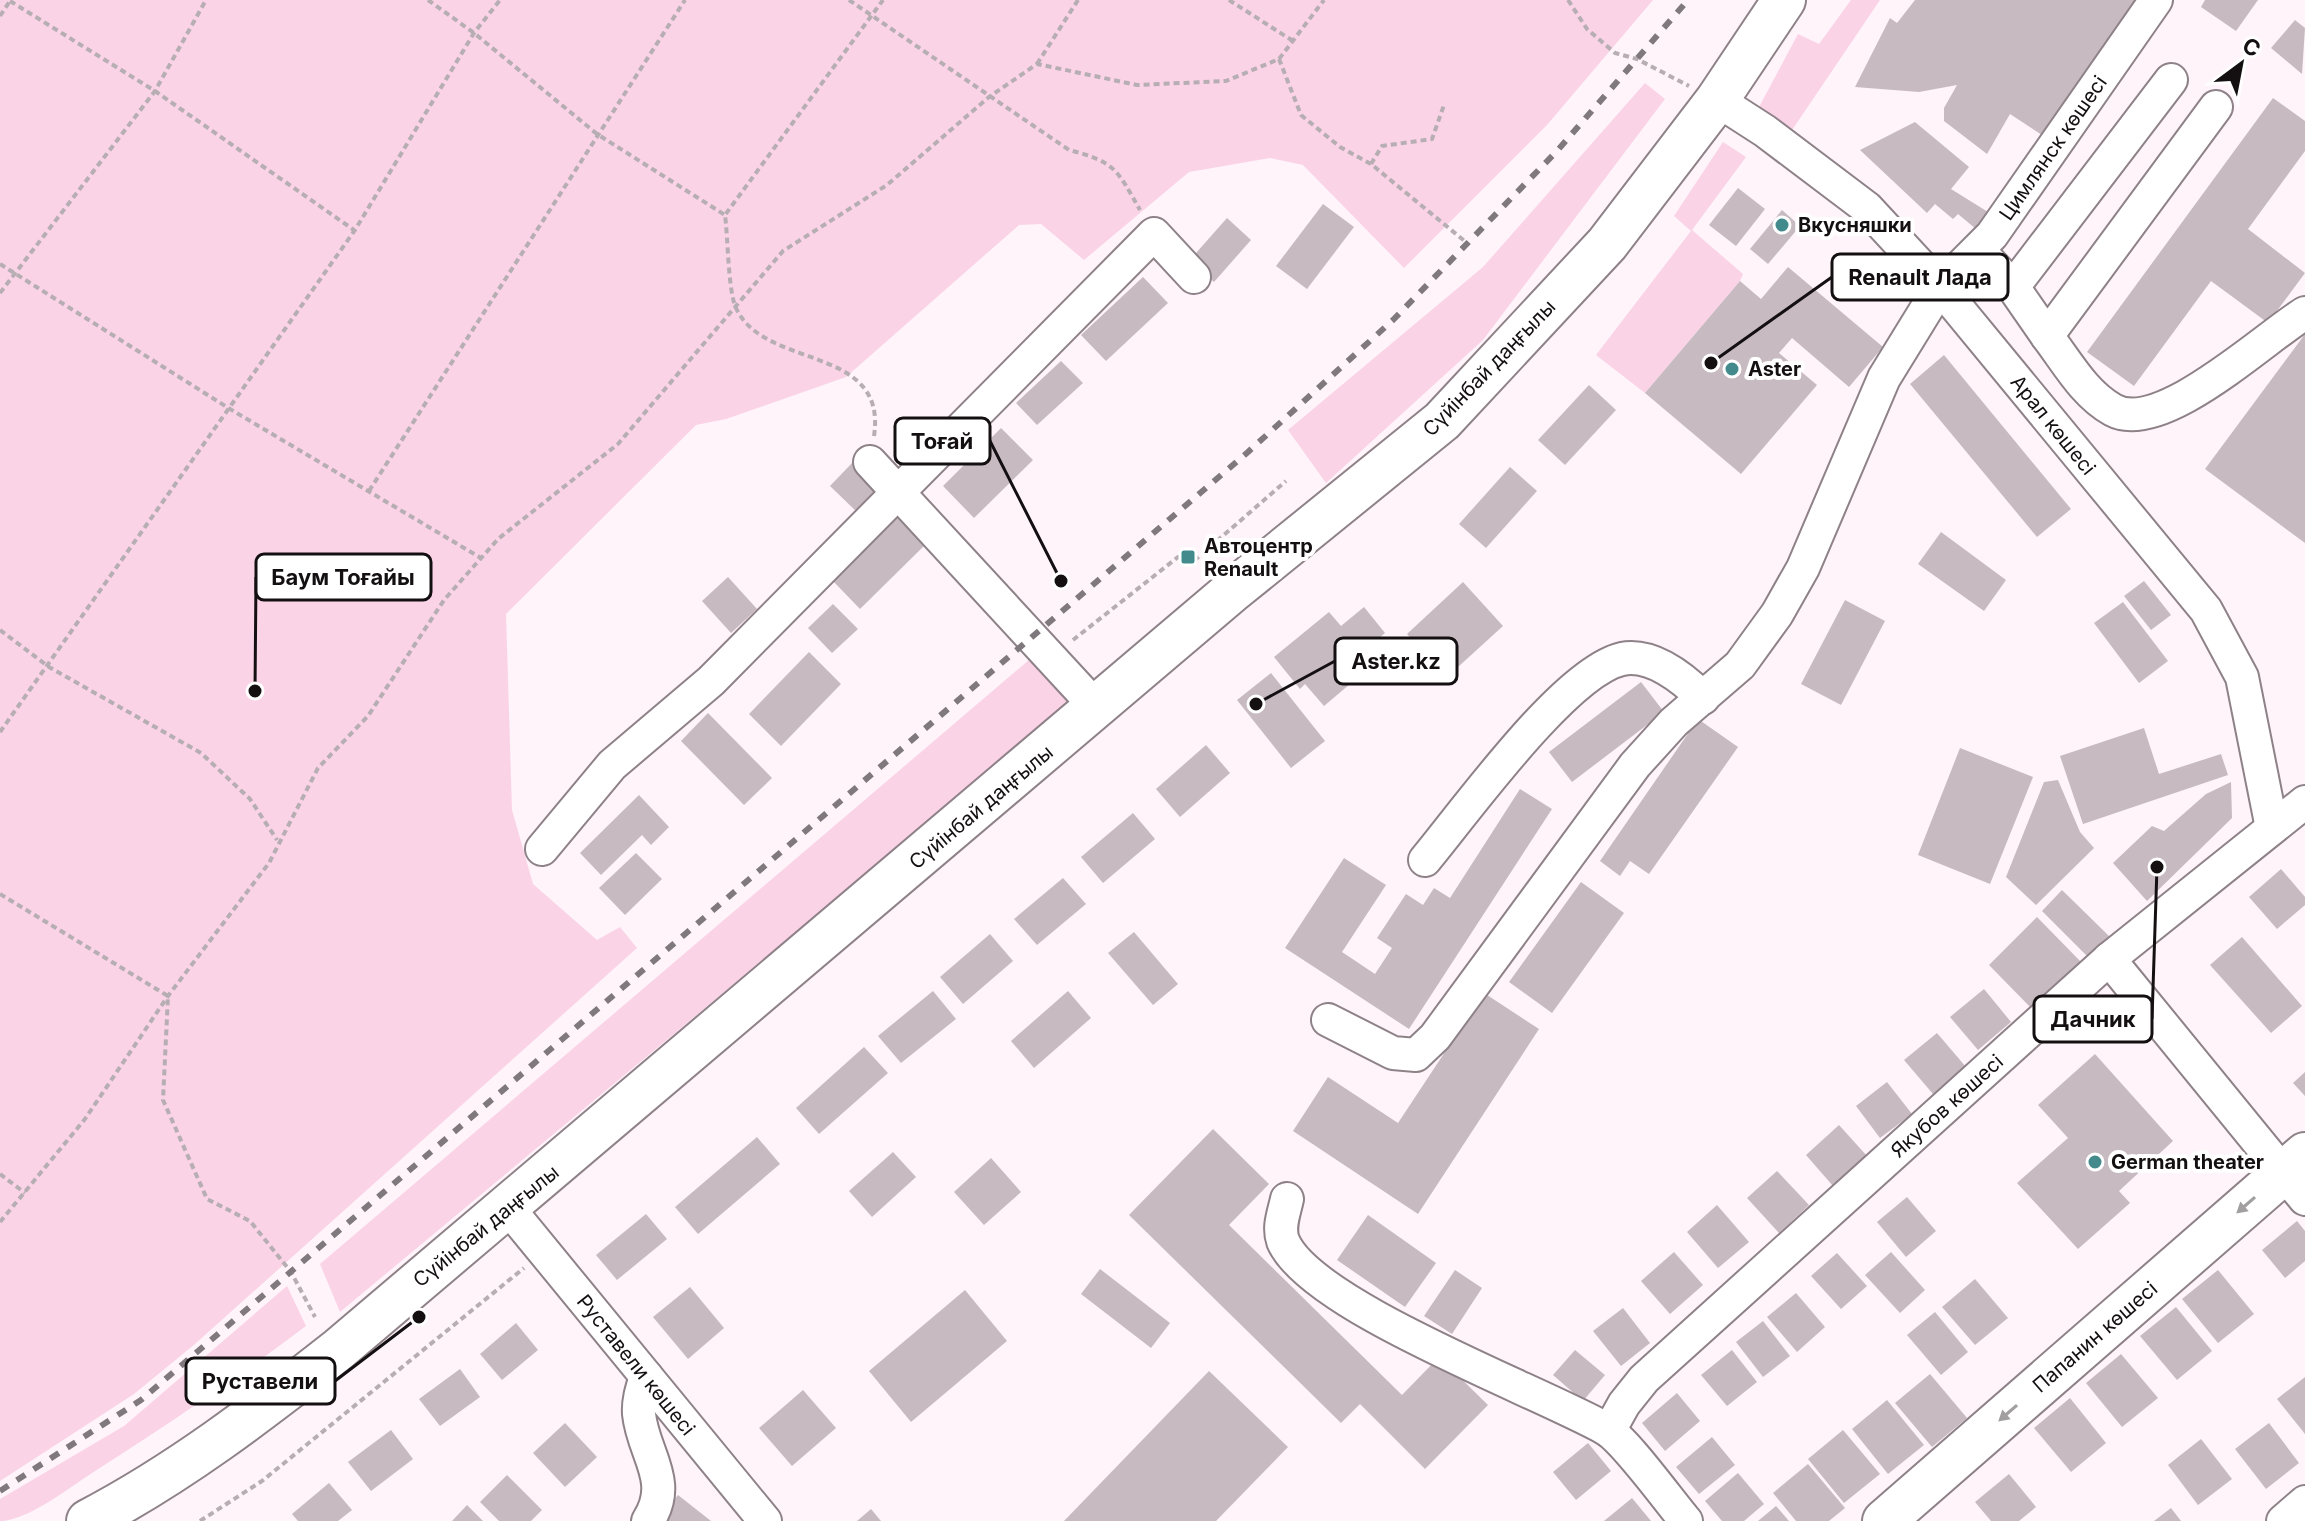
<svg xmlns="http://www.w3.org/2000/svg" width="2305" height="1521" font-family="Inter,sans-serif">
<rect width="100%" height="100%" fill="#fef4f9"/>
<g fill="#fbd3e7">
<path d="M 0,0 L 1653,0 L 1547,125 L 1404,268 L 1303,165 L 1270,158 L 1189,172 L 1084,260 L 1041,224 L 1019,225 L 846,377 L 726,419 L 696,425 L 506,614 L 512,810 L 533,884 L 597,940 L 620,927 L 637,948 L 195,1344 L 134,1394 L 0,1481 Z"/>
<path d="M 1851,0 L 1880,0 L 1788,136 L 1758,109 L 1798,34 L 1819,44 Z"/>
<path d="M 1645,83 L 1665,99 L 1483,340 L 1326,483 L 1288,430 L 1483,267 Z"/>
<path d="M 1723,142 L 1746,157 L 1692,230 L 1743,274 L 1740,281 L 1645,393 L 1596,355 L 1691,231 L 1674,216 Z"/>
<path d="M 1029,660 L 1070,704 L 340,1312 L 320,1264 Z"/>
<path d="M 287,1286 L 306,1326 C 237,1378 166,1426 92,1473 C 69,1488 27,1521 0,1521 L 0,1499 L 124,1426 Z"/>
</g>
<g fill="#c7bbc1">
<path d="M 1915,0 L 2140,0 L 2045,137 L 2010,114 L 1987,154 L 1944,121 L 1944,108 L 1957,85 L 1919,92 L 1855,87 L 1890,18 L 1897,23 Z"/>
<path d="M 2205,0 L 2258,0 L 2236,31 L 2201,7 Z"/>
<path d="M 2295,20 L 2305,28 L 2302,74 L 2271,48 Z"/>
<path d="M 2273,98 L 2305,121 L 2305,151 L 2248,229 L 2305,273 L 2268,323 L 2211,281 L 2134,386 L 2087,352 Z"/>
<path d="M 1915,122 L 1969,167 L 1951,189 L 1988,212 L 1976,229 L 1958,214 L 1953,219 L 1935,204 L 1927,213 L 1860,150 Z"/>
<path d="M 1738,188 L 1765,209 L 1736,246 L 1709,225 Z"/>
<path d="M 1323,204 L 1354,227 L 1307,289 L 1276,266 Z"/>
<path d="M 1782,210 L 1800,226 L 1768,264 L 1750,249 Z"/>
<path d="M 1227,218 L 1251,240 L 1214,282 L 1189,261 Z"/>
<path d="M 1788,267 L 1883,347 L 1849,387 L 1792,338 L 1779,353 L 1817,385 L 1741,474 L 1645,393 L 1740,281 L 1761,299 Z"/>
<path d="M 1143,277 L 1168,303 L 1106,361 L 1081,335 Z"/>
<path d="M 2305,334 L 2305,543 L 2205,469 Z"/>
<path d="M 1944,355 L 2071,509 L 2037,537 L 1910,384 Z"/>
<path d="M 1061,361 L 1083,383 L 1037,425 L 1016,403 Z"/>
<path d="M 1589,385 L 1616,410 L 1565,465 L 1538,440 Z"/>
<path d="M 1001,428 L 1033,460 L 974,518 L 943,486 Z"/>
<path d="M 853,462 L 881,489 L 858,513 L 830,486 Z"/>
<path d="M 1510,467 L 1537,491 L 1486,548 L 1459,524 Z"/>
<path d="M 900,514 L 928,542 L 860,609 L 832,580 Z"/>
<path d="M 1941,532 L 2006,580 L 1984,611 L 1918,564 Z"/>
<path d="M 728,577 L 757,609 L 731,633 L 702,601 Z"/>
<path d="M 2144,581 L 2171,615 L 2151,630 L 2124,596 Z"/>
<path d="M 1463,582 L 1503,626 L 1447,677 L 1407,634 Z"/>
<path d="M 1845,600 L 1885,621 L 1841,705 L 1801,684 Z"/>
<path d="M 2123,602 L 2168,661 L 2139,683 L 2094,623 Z"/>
<path d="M 833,604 L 858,629 L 832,653 L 808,628 Z"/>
<path d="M 1364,607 L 1385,633 L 1339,671 L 1350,684 L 1324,706 L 1305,684 L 1300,689 L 1274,657 L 1329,612 L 1341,626 Z"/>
<path d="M 809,652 L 841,684 L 781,746 L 749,714 Z"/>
<path d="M 1271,673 L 1325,741 L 1291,768 L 1237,700 Z"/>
<path d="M 1641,682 L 1664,712 L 1572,782 L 1549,752 Z"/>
<path d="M 708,713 L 772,778 L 744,805 L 681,741 Z"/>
<path d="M 1698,719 L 1738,747 L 1649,874 L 1630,861 L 1620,876 L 1600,861 Z"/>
<path d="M 2144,728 L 2159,774 L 2221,754 L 2228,775 L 2083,824 L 2060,756 Z"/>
<path d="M 1206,745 L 1230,773 L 1180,817 L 1156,789 Z"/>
<path d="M 1960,748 L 2033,777 L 1990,884 L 1918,855 Z"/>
<path d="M 2058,780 L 2080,832 L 2094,848 L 2036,905 L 2006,877 L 2044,782 Z"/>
<path d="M 2231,782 L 2232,818 L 2147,901 L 2113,863 L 2152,826 L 2164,831 L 2206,794 Z"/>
<path d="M 1520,789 L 1552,809 L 1409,1029 L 1285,948 L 1344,858 L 1386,885 L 1342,952 L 1375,974 L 1392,948 L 1377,938 L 1406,894 L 1423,905 L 1434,888 L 1450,898 Z"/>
<path d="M 639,795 L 669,827 L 651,845 L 642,835 L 601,875 L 580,853 Z"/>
<path d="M 1133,813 L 1155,839 L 1103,883 L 1081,857 Z"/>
<path d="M 636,853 L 662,879 L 625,915 L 599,888 Z"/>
<path d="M 2281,869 L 2305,897 L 2305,905 L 2277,929 L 2249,897 Z"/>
<path d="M 1063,878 L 1086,904 L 1037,945 L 1014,919 Z"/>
<path d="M 1581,882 L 1624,913 L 1552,1013 L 1509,982 Z"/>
<path d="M 2062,890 L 2109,936 L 2088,957 L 2042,911 Z"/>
<path d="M 2037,917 L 2082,963 L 2034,1011 L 1989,965 Z"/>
<path d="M 1134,932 L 1178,984 L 1153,1005 L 1108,953 Z"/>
<path d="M 990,934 L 1013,961 L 963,1004 L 940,977 Z"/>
<path d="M 2242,937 L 2302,1006 L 2271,1033 L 2210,965 Z"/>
<path d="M 1984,989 L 2011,1022 L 1978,1050 L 1950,1017 Z"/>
<path d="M 933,991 L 956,1019 L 901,1063 L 878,1036 Z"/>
<path d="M 1068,991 L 1091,1018 L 1034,1068 L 1011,1041 Z"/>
<path d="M 1484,993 L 1539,1029 L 1418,1214 L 1293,1131 L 1328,1077 L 1398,1123 Z"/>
<path d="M 1937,1033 L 1966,1067 L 1933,1094 L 1904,1060 Z"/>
<path d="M 864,1047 L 888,1073 L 819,1134 L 796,1108 Z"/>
<path d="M 2095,1054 L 2173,1141 L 2119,1191 L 2130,1203 L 2078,1249 L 2017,1183 L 2068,1138 L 2038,1105 Z"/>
<path d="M 2305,1072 L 2305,1096 L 2293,1083 Z"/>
<path d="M 1887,1082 L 1912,1114 L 1880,1138 L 1856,1106 Z"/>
<path d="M 1839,1125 L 1867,1156 L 1833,1186 L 1806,1155 Z"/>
<path d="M 1213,1129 L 1269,1184 L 1229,1225 L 1402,1395 L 1439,1357 L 1488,1405 L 1425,1469 L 1360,1404 L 1341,1423 L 1129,1215 Z"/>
<path d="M 757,1137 L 780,1164 L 698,1234 L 675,1207 Z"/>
<path d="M 893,1152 L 916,1177 L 872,1217 L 849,1191 Z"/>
<path d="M 991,1158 L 1021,1192 L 984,1225 L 954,1192 Z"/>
<path d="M 1777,1171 L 1809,1205 L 1779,1233 L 1747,1198 Z"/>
<path d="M 1907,1197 L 1936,1231 L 1906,1257 L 1877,1222 Z"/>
<path d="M 1717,1205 L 1749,1242 L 1718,1268 L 1687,1232 Z"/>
<path d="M 646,1214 L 667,1239 L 617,1280 L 596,1255 Z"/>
<path d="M 1368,1215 L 1436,1263 L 1405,1307 L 1337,1260 Z"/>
<path d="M 2297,1221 L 2305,1231 L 2305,1261 L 2285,1278 L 2262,1250 Z"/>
<path d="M 1674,1252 L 1703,1285 L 1670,1314 L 1641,1281 Z"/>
<path d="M 1891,1252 L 1925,1290 L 1900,1313 L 1865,1275 Z"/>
<path d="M 1837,1253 L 1867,1286 L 1841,1309 L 1811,1276 Z"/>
<path d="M 1100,1269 L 1170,1323 L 1151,1348 L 1081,1294 Z"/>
<path d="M 1455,1270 L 1482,1288 L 1452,1334 L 1424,1316 Z"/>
<path d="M 2218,1270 L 2254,1314 L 2218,1343 L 2182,1299 Z"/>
<path d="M 1975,1279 L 2008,1318 L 1975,1345 L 1942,1307 Z"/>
<path d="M 690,1287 L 724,1328 L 688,1359 L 653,1317 Z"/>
<path d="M 965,1290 L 1007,1341 L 911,1422 L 869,1371 Z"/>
<path d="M 1796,1293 L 1825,1327 L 1797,1352 L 1767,1317 Z"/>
<path d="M 2176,1307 L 2212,1351 L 2177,1380 L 2140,1336 Z"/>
<path d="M 1623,1308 L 1650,1343 L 1621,1366 L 1593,1331 Z"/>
<path d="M 1935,1312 L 1968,1352 L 1941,1375 L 1907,1335 Z"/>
<path d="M 1763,1321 L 1790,1356 L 1763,1377 L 1736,1342 Z"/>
<path d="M 516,1323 L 538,1350 L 502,1380 L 480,1354 Z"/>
<path d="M 1575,1350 L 1605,1375 L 1583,1401 L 1553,1375 Z"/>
<path d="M 1732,1350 L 1757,1382 L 1727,1406 L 1701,1375 Z"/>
<path d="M 2121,1354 L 2158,1398 L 2122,1427 L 2086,1383 Z"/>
<path d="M 460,1369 L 480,1397 L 440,1426 L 419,1399 Z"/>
<path d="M 1209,1371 L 1288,1447 L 1216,1521 L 1064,1521 Z"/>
<path d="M 1930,1374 L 1967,1418 L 1932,1447 L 1895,1403 Z"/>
<path d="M 2305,1377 L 2305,1434 L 2277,1399 Z"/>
<path d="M 803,1390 L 836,1428 L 792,1466 L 759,1428 Z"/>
<path d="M 1677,1393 L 1700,1421 L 1665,1451 L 1642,1423 Z"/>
<path d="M 2070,1398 L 2106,1443 L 2071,1472 L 2034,1428 Z"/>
<path d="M 1887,1400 L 1924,1445 L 1888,1474 L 1852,1429 Z"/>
<path d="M 565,1423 L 597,1457 L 565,1487 L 533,1453 Z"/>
<path d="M 2269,1423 L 2299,1463 L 2266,1489 L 2235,1449 Z"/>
<path d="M 391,1430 L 413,1459 L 371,1491 L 348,1462 Z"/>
<path d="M 1843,1430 L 1880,1474 L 1844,1503 L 1808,1459 Z"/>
<path d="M 1712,1437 L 1735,1465 L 1699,1494 L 1676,1467 Z"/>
<path d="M 2201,1439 L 2232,1479 L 2198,1505 L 2168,1465 Z"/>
<path d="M 1588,1443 L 1611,1471 L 1576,1500 L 1553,1472 Z"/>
<path d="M 1808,1464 L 1845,1508 L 1829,1521 L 1796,1521 L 1773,1493 Z"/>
<path d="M 1738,1473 L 1764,1504 L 1744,1521 L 1722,1521 L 1705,1501 Z"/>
<path d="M 2009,1474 L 2036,1507 L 2019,1521 L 1991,1521 L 1975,1502 Z"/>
<path d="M 507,1475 L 542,1510 L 531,1521 L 499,1521 L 480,1502 Z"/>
<path d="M 329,1483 L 352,1510 L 338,1521 L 298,1521 L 292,1514 Z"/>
<path d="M 678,1495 L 711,1521 L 658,1521 Z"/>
<path d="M 1632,1498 L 1651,1521 L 1604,1521 Z"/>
<path d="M 467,1505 L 483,1521 L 452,1521 Z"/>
<path d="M 1776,1506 L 1789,1521 L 1758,1521 Z"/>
<path d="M 2171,1508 L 2181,1521 L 2154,1521 Z"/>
<path d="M 871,1509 L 881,1521 L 857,1521 Z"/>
</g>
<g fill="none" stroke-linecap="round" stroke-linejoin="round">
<g stroke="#8e8288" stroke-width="36">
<g id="minor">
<path d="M 1717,100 L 1765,131 L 1867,208 L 1940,287 L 2206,610 L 2242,677 L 2272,828"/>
<path d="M 1980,252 L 2013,287 L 2047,336 L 2216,107"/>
<path d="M 2013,287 L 2171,80"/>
<path d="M 2047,336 C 2067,362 2084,394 2113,410 C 2161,436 2264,338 2305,313"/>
<path d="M 870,462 L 1097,708"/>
<path d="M 542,849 L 612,765 L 711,681 L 1154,234 L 1194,277"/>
<path d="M 1425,860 C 1465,812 1565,672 1622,659 C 1652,653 1684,679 1703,698"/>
<path d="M 2109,959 L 2305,1199"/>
<path d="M 1328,1020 L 1393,1053 L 1416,1055 L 1435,1037 L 1635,765 L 1674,722 L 1740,665 L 1777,614 L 1803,568 L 1884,378 L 1940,287 L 1992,235 L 2156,0"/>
<path d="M 1287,1199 C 1284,1213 1278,1227 1283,1241 C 1310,1306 1539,1391 1606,1429 C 1626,1441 1668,1500 1686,1521"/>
<path d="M 509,1209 L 765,1521"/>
<path d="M 646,1376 C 642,1389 638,1401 639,1414 C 643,1454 674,1481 648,1521"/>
<path d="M 1609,1431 L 1624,1404 L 1644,1379 L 2109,959 L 2305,802"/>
<path d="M 2283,1521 L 2305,1502"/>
</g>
</g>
<g stroke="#8e8288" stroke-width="46">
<g id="major">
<path d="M 88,1521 C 178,1474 259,1412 339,1349 L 1231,592 L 1442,421 L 1607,244 L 1717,100 L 1784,0"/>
<path d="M 1884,1521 L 2305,1154"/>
</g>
</g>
<g stroke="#b6aeb2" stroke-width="4" stroke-dasharray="6 4" stroke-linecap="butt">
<path d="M 428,0 L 474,33 L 597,134 L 725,215"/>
<path d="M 849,0 L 1069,150 C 1116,162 1117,170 1140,210"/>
<path d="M 1229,0 L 1293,41"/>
<path d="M 1568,0 L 1587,29 L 1615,53 L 1637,59 L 1689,86"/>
<path d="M 10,1 L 155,91 L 354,230"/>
<path d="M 0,16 L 10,1"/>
<path d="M 1279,59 L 1301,115 L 1340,147 L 1371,164 L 1467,243"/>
<path d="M 1037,64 L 1078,0"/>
<path d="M 1371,164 L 1382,146 L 1432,139 L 1444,105"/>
<path d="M 0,264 L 230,409 L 481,558"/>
<path d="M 0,293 L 155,91 L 206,0"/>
<path d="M 874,436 C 888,344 764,370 736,308 C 728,291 728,237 725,215 L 883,0"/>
<path d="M 369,491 L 685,0"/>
<path d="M 0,630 L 49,667 L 201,753 L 250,799 L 277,840"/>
<path d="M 1073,640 L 1178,557 L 1195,560 L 1286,481"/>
<path d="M 0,732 L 355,230 L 474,33 L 500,0"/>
<path d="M 0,894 L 168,996 L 163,1100 L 207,1199 L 250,1221 L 291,1272 L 315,1317"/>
<path d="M 0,1174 L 25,1193"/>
<path d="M 0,1222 L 85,1119 L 168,996 L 269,863 L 318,768 L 368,716 L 444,600 L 498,539 L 618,444 L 783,251 L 887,185 L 989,97 L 1037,64 L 1137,85 L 1226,81 L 1279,59 L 1324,0"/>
<path d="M 200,1521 L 262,1481 L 524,1268"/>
</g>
<use href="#minor" stroke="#fff" stroke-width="32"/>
<use href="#major" stroke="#fff" stroke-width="42"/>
<path stroke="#7f787c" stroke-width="6" stroke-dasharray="10 10" stroke-linecap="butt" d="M 0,1491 L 141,1400 L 1248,452 L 1393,320 L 1557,151 L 1688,0"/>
</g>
<defs><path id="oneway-solid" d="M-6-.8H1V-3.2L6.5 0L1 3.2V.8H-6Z" transform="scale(2)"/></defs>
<g fill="#a19fa0">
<use href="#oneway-solid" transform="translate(2246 1205) rotate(139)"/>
<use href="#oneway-solid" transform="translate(2008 1413) rotate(139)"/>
</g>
<g fill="#428a8c" stroke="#fff" stroke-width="3">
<circle cx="1782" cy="225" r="8"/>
<circle cx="1732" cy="369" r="8"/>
<rect x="1180" y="549" width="16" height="16" rx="4"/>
<circle cx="2095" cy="1162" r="8"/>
</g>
<g text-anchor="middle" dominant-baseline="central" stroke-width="8" stroke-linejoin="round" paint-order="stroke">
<g font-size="20" fill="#141012" stroke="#fff">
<text transform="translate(2053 148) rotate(-55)">Цимлянск көшесі</text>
<text transform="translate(1489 368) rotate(-46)">Сүйінбай даңғылы</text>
<text transform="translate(2053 425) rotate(51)">Арал көшесі</text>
<text transform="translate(981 807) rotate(-40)">Сүйінбай даңғылы</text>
<text transform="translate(1947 1106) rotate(-42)">Якубов көшесі</text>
<text transform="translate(486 1226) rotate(-39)">Сүйінбай даңғылы</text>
<text transform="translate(2095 1337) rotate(-41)">Папанин көшесі</text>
<text transform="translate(636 1365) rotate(51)">Руставели көшесі</text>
</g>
<g font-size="20" font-weight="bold" fill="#141012" stroke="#fff" text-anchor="start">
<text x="1798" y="225">Вкусняшки</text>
<text x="1748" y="369">Aster</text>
<text x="1204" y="546">Автоцентр<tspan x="1204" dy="23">Renault</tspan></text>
<text x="2111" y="1162">German theater</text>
</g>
</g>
<path fill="none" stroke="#141012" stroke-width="3" d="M1711 363L1832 277M1061 581L990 441M255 691L256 577M1256 704L1335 661M2157 867L2152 1019M419 1317L335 1381"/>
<g fill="#141012" stroke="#fff" stroke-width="3">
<circle cx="1711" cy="363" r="8"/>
<circle cx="1061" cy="581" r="8"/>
<circle cx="255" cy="691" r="8"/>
<circle cx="1256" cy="704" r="8"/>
<circle cx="2157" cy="867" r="8"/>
<circle cx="419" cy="1317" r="8"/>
</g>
<g fill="#fff" stroke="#141012" stroke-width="3">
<rect x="1832" y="254" width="176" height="46" rx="8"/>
<rect x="895" y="418" width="95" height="46" rx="8"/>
<rect x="256" y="554" width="175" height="46" rx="8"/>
<rect x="1335" y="638" width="122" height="46" rx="8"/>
<rect x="2034" y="996" width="118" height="46" rx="8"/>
<rect x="186" y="1358" width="149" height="46" rx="8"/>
</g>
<g font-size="22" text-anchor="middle" font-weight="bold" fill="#141012">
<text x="1920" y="285">Renault Лада</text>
<text x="942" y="449">Тоғай</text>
<text x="343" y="585">Баум Тоғайы</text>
<text x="1396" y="669">Aster.kz</text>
<text x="2093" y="1027">Дачник</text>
<text x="260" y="1389">Руставели</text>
</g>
<g transform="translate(2241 64) rotate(32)" stroke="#ffffff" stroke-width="6" paint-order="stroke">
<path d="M0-6L14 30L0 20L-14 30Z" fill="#141012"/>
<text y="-12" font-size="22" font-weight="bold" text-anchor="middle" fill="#141012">С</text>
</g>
</svg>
